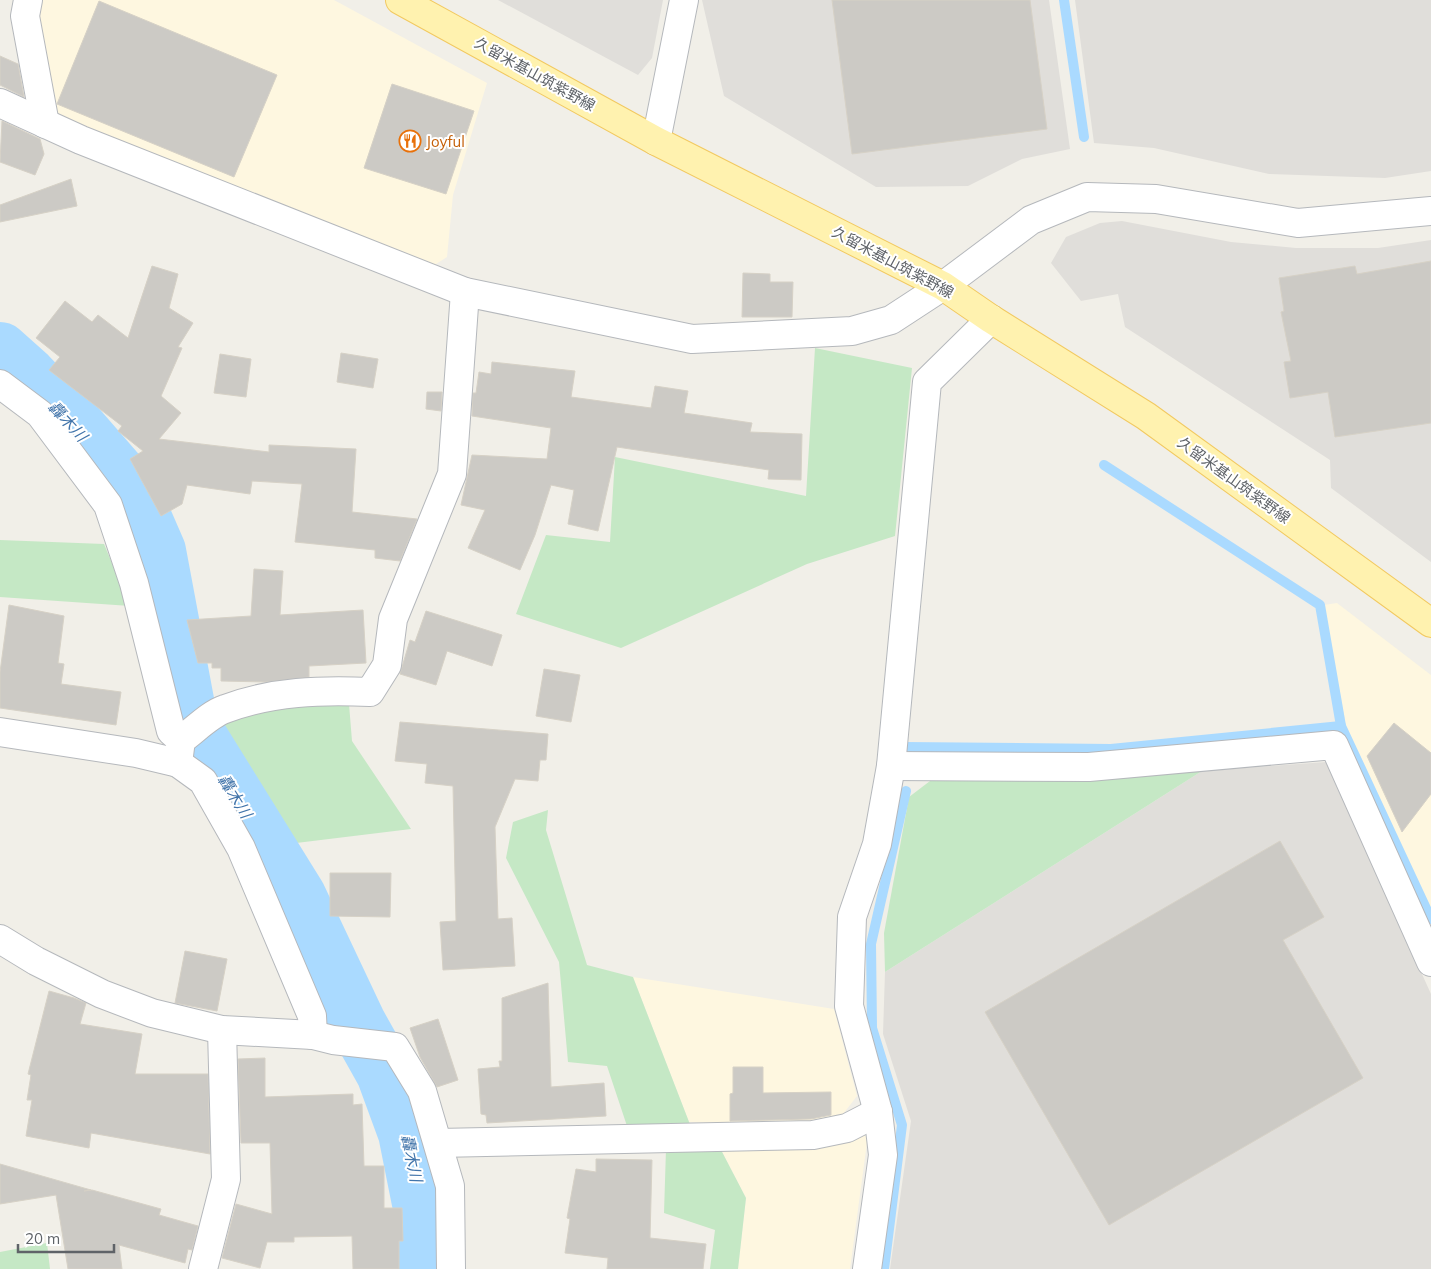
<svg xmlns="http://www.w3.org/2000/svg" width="1431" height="1269" font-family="Mulish,'Noto Sans JP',sans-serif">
<rect width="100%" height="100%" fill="#f1efe8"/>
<g fill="#fef7e0">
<path d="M 35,0 L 334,0 L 487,83 L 453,195 L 447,257 L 433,266 L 53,113 Z"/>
<path d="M 1337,603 L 1431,675 L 1431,909 L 1346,726 L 1324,605 Z"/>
<path d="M 633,977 L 834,1009 L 857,1096 L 833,1127 L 689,1122 Z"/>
<path d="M 868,1135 L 850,1269 L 738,1269 L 746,1198 L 720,1148 L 821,1148 Z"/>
</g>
<g fill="#e0deda">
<path d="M 498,0 L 663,0 L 652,58 L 638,75 Z"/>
<path d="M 702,0 L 1049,0 L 1070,149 L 1022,159 L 968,186 L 876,187 L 724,96 Z"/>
<path d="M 1075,0 L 1431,0 L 1431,171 L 1385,178 L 1269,174 L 1154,148 L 1094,143 Z"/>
<path d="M 1122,221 L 1231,242 L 1296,248 L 1378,248 L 1431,240 L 1431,562 L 1331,488 L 1330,460 L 1125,327 L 1118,294 L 1081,301 L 1051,263 L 1066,237 L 1100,223 Z"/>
<path d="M 1326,762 L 1431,994 L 1431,1269 L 890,1269 L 911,1121 L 883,1034 L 885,972 L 1202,771 Z"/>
</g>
<g fill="#c5e8c5">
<path d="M 815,348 L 912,368 L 895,536 L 807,564 L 621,648 L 516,614 L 546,535 L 610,542 L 615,457 L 806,496 Z"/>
<path d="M 0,540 L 104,544 L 130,606 L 0,597 Z"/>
<path d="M 349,704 L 352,741 L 411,829 L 288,844 L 220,723 L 280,706 Z"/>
<path d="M 1202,771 L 885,972 L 884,933 L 909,797 L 930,781 Z"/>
<path d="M 548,810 L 546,830 L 587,965 L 633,977 L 691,1127 L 628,1129 L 607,1066 L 568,1062 L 559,962 L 506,858 L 513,822 Z"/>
<path d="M 720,1148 L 746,1198 L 738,1269 L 710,1269 L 715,1230 L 664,1213 L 666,1149 Z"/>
<path d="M 47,1243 L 50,1269 L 0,1269 L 0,1252 Z"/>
</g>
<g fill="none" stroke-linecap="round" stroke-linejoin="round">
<g stroke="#aadaff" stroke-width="10">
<path d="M 1064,0 L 1084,137"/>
<path d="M 1104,465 L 1320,605 L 1341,726 L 1431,919"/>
<path d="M 904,747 L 1111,749 L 1341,726"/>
<path d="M 884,1269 L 902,1125 L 872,1028 L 871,944 L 906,791"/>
</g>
<path stroke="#aadaff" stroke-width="58" d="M 0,351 L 28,376 L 75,425 L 122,479 L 133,496 L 157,551 L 189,722 L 297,896 L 357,1023 L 385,1073 L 407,1133 L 423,1213 L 425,1269"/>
</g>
<g fill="#cccac5" stroke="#d6d1c6">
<path d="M 832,0 L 1030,0 L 1047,129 L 852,154 Z"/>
<path d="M 99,1 L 277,75 L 234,177 L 57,104 Z"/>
<path d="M 0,56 L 18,64 L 24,97 L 0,85 Z"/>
<path d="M 392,84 L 474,111 L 446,194 L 364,168 Z"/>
<path d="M 2,121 L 40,139 L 44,154 L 35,175 L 0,162 Z"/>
<path d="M 71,179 L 77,206 L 0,222 L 0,205 Z"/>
<path d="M 1431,261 L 1431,423 L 1335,437 L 1328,392 L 1290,398 L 1284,362 L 1291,361 L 1281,312 L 1284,311 L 1279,278 L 1355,266 L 1357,274 Z"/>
<path d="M 152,266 L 178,274 L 169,308 L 193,323 L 178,347 L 182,348 L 161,396 L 181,413 L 159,439 L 269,452 L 269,445 L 356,449 L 352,512 L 417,519 L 400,561 L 375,558 L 375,550 L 295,542 L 302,484 L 252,481 L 250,494 L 187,485 L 182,504 L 161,516 L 130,459 L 143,451 L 118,431 L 122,426 L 49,370 L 60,357 L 36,338 L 65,301 L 92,322 L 98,315 L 128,338 Z"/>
<path d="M 743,273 L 770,274 L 770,282 L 793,282 L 792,317 L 742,317 Z"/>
<path d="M 341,353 L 378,359 L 373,388 L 337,382 Z"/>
<path d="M 220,354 L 251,359 L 246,397 L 214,393 Z"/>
<path d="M 492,362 L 575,371 L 571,397 L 651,408 L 655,386 L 688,391 L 684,413 L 752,423 L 750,432 L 802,434 L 801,480 L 768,479 L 769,470 L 617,447 L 598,531 L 568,524 L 574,490 L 551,485 L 535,535 L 520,570 L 468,548 L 485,510 L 461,505 L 472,455 L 547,459 L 551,428 L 472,416 L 473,393 L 476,393 L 479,372 L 491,374 Z"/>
<path d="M 427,392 L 442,392 L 441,411 L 426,409 Z"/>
<path d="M 254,569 L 283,571 L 280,615 L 363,610 L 366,663 L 309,666 L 309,677 L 266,682 L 221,681 L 221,668 L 212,668 L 212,663 L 198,663 L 187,620 L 251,616 Z"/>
<path d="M 9,605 L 64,616 L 58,663 L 64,664 L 61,684 L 121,692 L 116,725 L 0,708 L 0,672 Z"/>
<path d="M 426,611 L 502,635 L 492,666 L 447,651 L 436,685 L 400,674 L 410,640 L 415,642 Z"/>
<path d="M 544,669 L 580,675 L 571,722 L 536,716 Z"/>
<path d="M 400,722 L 548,734 L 546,760 L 540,760 L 538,781 L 515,779 L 495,827 L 498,919 L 512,918 L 515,966 L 443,970 L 440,922 L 456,921 L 453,786 L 425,783 L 427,764 L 395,761 Z"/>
<path d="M 1394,723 L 1431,753 L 1431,794 L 1402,832 L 1367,756 Z"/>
<path d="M 1280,841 L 1324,917 L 1283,940 L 1363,1078 L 1109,1225 L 985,1012 Z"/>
<path d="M 330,873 L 391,873 L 390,917 L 330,916 Z"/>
<path d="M 185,951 L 227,959 L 217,1011 L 175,1003 Z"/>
<path d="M 548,983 L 551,1087 L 604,1083 L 606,1116 L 487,1123 L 486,1115 L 481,1114 L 478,1069 L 500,1067 L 499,1061 L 502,1061 L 502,998 Z"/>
<path d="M 49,991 L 74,998 L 86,1003 L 80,1024 L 142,1034 L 135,1074 L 208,1074 L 210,1154 L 91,1133 L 89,1148 L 26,1136 L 32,1100 L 27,1100 L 31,1075 L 28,1074 Z"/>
<path d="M 438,1019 L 458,1080 L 437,1087 L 420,1057 L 410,1028 Z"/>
<path d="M 265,1058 L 265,1097 L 353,1094 L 353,1105 L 362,1104 L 364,1166 L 384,1166 L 384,1208 L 402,1208 L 403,1241 L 399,1241 L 399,1269 L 353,1269 L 352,1236 L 294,1237 L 294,1242 L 267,1242 L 260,1268 L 222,1258 L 236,1204 L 272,1214 L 270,1143 L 241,1143 L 238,1059 Z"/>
<path d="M 733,1067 L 763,1067 L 763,1093 L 831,1092 L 831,1115 L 811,1119 L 730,1121 L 730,1094 L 733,1093 Z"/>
<path d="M 596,1159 L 652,1160 L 650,1238 L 706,1244 L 703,1269 L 607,1269 L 608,1258 L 565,1253 L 570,1219 L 567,1218 L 576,1169 L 596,1172 Z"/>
<path d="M 0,1164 L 91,1190 L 84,1191 L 92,1190 L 161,1209 L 159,1215 L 198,1226 L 192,1250 L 188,1249 L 185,1263 L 119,1245 L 122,1269 L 68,1269 L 56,1195 L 0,1204 Z"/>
</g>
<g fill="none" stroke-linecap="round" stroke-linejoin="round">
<g stroke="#b5b8bc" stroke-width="30">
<g id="minor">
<path d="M 28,0 L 25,16 L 45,124"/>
<path d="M 0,103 L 81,140 L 465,292 L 692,339 L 852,331 L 891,320 L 943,286 L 1031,220 L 1087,197 L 1156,199 L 1298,223 L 1431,211"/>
<path d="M 656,141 L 684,0"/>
<path d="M 0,384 L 40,414 L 108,505 L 134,583 L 171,731 L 181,740"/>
<path d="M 0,732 L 136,753 L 178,763 L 203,781 L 241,848 L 312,1016 L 313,1035"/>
<path d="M 178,763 L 181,740 C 195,730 210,714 225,709 C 272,691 322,690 370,692 L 387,665 L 393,619 L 452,474 L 465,292"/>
<path d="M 891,766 L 1089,767 L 1334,745 L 1431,962"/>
<path d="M 0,939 L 36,961 L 102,994 L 152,1013 L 222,1030 L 313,1035 L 333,1040 L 395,1047 L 422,1091 L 450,1186 L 451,1269"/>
<path d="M 438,1143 L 813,1135 L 847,1128 L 878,1112"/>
<path d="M 203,1269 L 226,1179 L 222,1030"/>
<path d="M 867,1269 L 883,1155 L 878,1112 L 849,1006 L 852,917 L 877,844 L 891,766 L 927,382 L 991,319"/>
</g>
</g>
<g stroke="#f2c960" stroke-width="30">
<path id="major" d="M 400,0 L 656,141 L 943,286 L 991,319 L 1146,416 L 1431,623"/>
</g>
<use href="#minor" stroke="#fff" stroke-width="28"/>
<use href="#major" stroke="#fff2af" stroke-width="28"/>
</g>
<defs>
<g id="restaurant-ring" transform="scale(1.125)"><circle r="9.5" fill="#fff" stroke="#e8710a" stroke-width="1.5"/><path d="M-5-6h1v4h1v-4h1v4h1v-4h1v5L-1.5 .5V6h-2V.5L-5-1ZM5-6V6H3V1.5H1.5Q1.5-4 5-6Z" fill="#e8710a"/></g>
</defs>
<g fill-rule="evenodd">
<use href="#restaurant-ring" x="410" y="141"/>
</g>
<g text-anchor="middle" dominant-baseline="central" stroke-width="4" stroke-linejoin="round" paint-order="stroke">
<g font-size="15" fill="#5f6368" stroke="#fff">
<text transform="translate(535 74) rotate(29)">久留米基山筑紫野線</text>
<text transform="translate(893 262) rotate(28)">久留米基山筑紫野線</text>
<text transform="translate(1234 480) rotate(36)">久留米基山筑紫野線</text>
</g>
<g font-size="15" fill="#c56008" stroke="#fff" text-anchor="start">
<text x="426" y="141">Joyful</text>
</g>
<g font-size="16" font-style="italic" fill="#4174aa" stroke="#fff">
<text transform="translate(68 421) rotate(47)">轟木川</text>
<text transform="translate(235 796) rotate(58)">轟木川</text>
<text transform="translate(412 1158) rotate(78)">轟木川</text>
</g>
</g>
<path d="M18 1244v8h96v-8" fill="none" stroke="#5f6368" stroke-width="2.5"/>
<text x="25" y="1244" font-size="15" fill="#5f6368" stroke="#ffffff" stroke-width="4" paint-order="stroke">20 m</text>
</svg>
